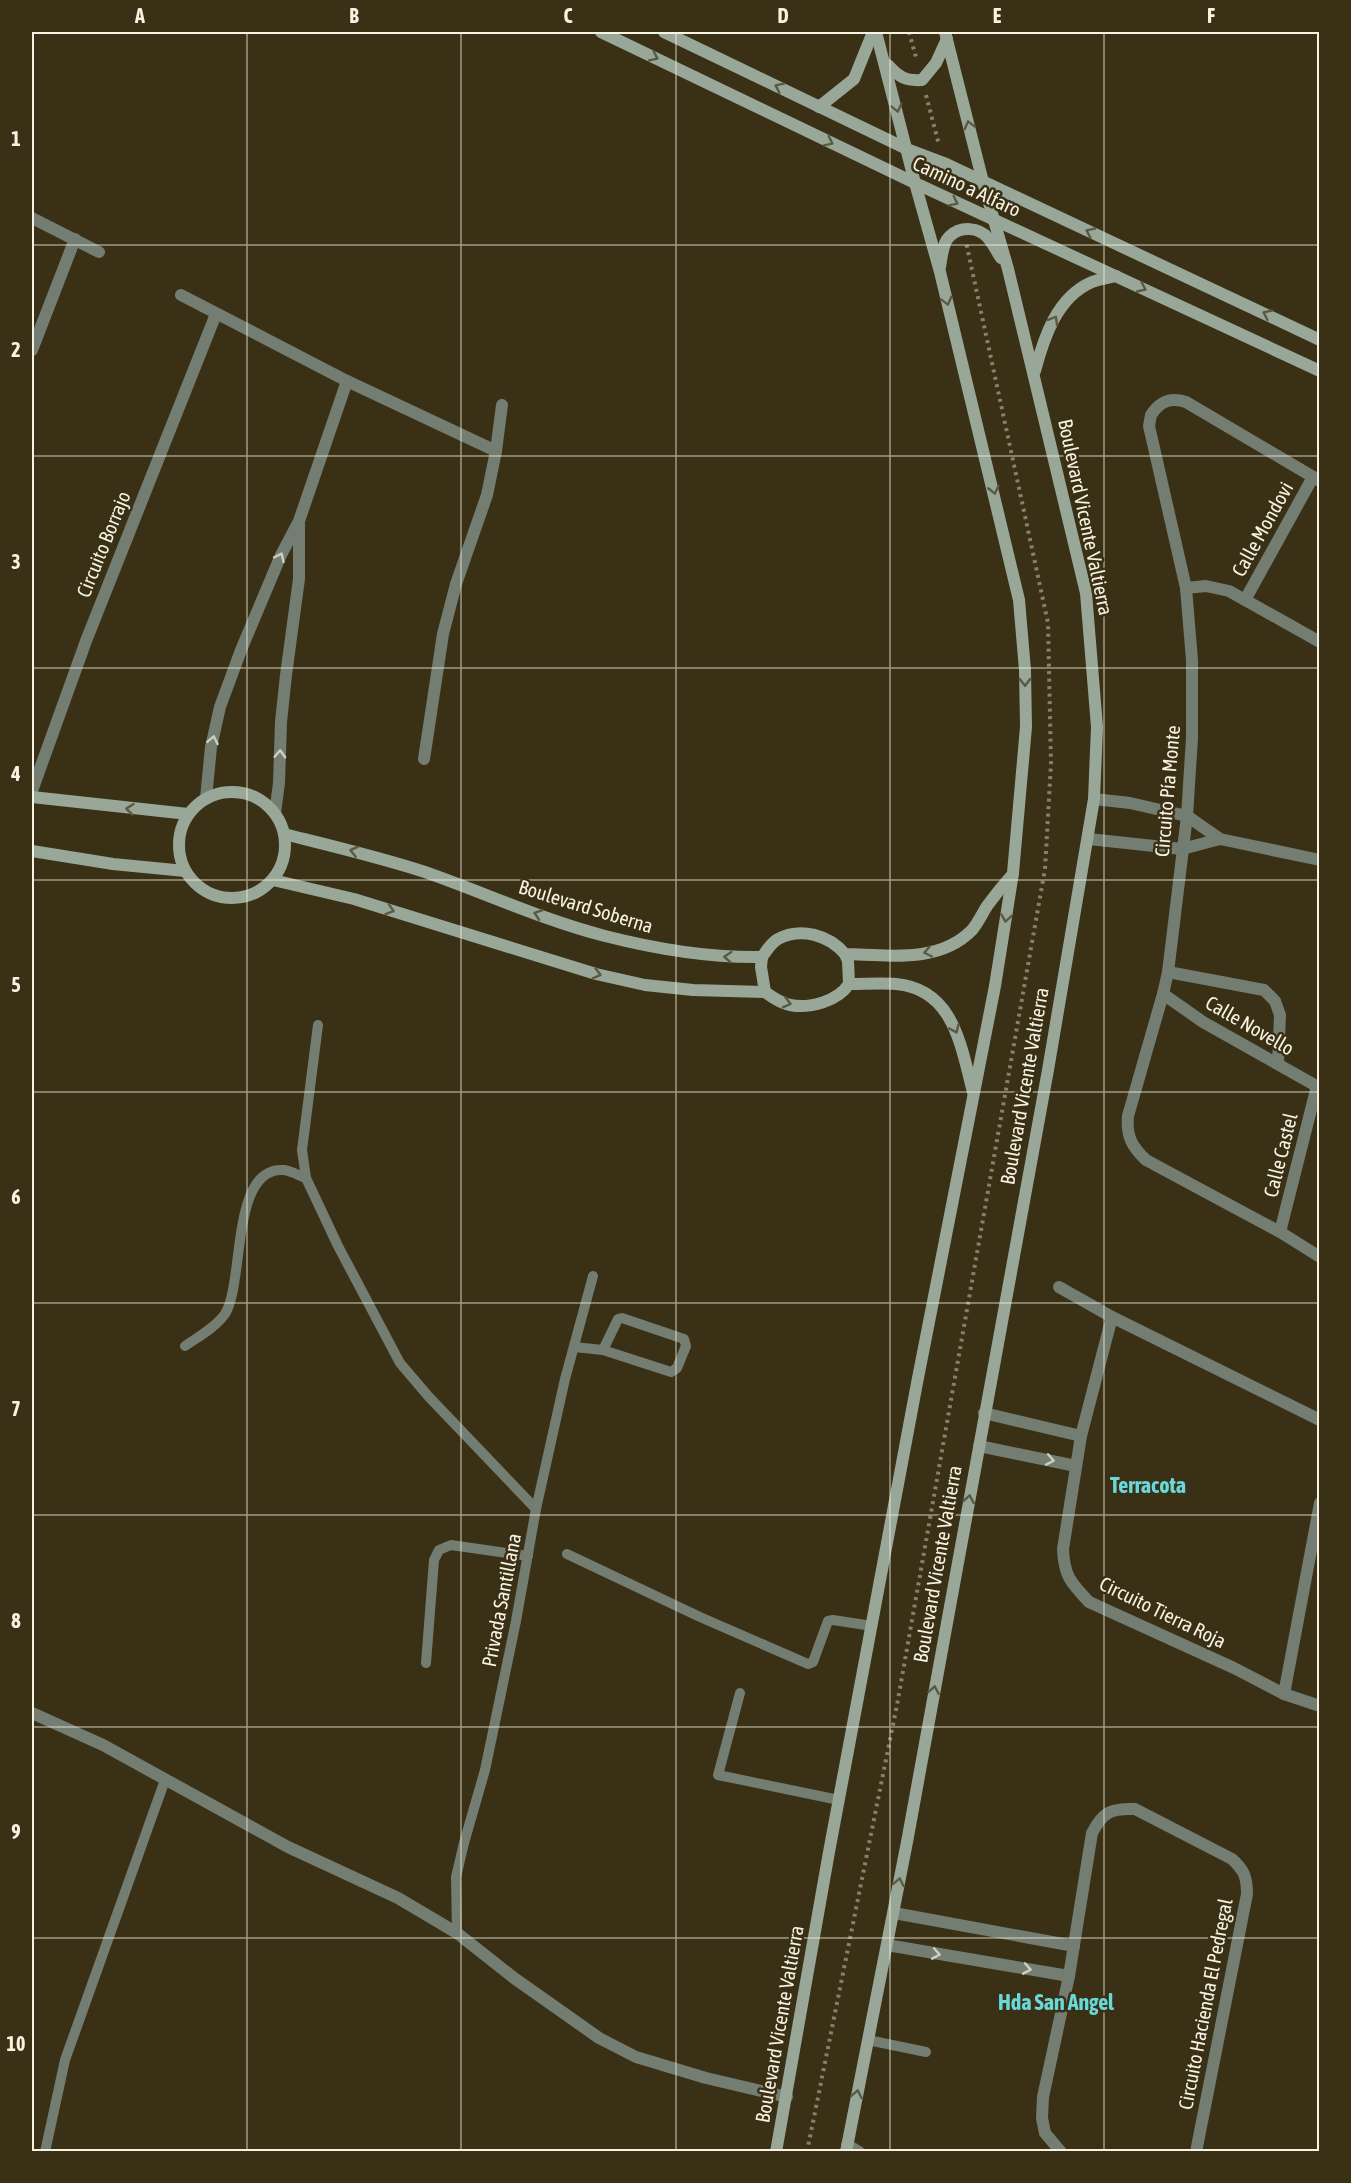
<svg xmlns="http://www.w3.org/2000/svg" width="1351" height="2183" font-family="'Asap Condensed',sans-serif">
<rect width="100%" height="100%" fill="#393016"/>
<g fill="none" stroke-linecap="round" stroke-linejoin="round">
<g stroke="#87806a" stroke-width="4" stroke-dasharray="3 4.5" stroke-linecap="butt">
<path d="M 909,32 L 917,61"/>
<path d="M 926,95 L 939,145"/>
<path d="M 807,2152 L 897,1705 L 1045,869 L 1051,763 L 1048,623 L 966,242"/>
</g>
<g stroke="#737d72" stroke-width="10">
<path d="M 318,1025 L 302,1150 L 306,1178 L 338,1246 L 400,1363 L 429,1397 L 536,1509"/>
<path d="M 185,1346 C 198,1337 216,1327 225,1314 C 245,1282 230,1166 284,1170 C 291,1171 300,1176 306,1178"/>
<path d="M 574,1347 L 603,1350 L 671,1372 L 677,1368 L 686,1346 L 684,1339 L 622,1318 L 618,1319 L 603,1350"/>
<path d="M 567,1554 L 700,1617 L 808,1664 L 813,1662 L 828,1621 L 833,1620 L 872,1626"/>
<path d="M 426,1663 L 434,1560 L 439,1550 L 451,1545 L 528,1556"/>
<path d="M 740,1693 L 718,1775 L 839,1800"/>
<path d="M 457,1933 L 456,1877 L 464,1843 L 485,1770 L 516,1621 L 536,1509 L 565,1379 L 593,1276"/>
<path d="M 868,2040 L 926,2052"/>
<path d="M 45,2152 L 65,2060 L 165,1780"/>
</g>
<g stroke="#737d72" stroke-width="12">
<path d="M 32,218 L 99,252"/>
<path d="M 181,295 L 347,381 L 496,451"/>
<path d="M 32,350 L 75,239"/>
<path d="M 1320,481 L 1186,402 C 1171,397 1160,401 1151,415 L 1149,426 L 1186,588 L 1192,660 L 1192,738 L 1187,816 L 1168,972 L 1163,994 L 1128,1116 C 1126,1136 1132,1147 1146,1160 L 1280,1232 L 1320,1257"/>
<path d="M 1186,588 L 1206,586 L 1229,591 L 1320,642"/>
<path d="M 1245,600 L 1313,477"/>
<path d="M 424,759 L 443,634 L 456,584 L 487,495 L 496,451 L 502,405"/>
<path d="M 32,791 L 86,641 L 216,314"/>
<path d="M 206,798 L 211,747 L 220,707 L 241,650 L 281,555 L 299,521 L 347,381"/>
<path d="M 1094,799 L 1130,803 L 1187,816 L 1220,839 L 1320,860"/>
<path d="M 275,813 L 279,783 L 281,722 L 286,675 L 299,579 L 299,524"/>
<path d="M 1089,839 L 1182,849 L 1220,839"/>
<path d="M 1168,972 L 1264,990 L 1275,1001 L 1280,1015 L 1278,1064"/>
<path d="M 1163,994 L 1203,1022 L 1320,1088"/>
<path d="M 1280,1232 L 1317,1086"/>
<path d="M 1059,1287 L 1112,1317 L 1320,1420"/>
<path d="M 1112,1317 L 1081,1436 L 1063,1549 C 1064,1576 1071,1583 1089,1602 L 1234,1668 L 1284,1694 L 1320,1706"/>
<path d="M 984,1413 L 1081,1436"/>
<path d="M 979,1446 L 1076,1466"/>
<path d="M 1284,1694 L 1320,1503"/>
<path d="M 32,1713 L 103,1745 L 288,1847 L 398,1898 L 457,1933 L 514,1978 L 599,2038 L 636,2057 L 706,2078 L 787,2097"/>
<path d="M 894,1913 L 1074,1946"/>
<path d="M 887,1945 L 1069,1976"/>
<path d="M 847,2145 L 859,2152"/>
<path d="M 1061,2152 L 1045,2133 L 1042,2118 L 1043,2097 L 1069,1976 L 1092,1833 C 1103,1812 1111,1808 1135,1809 L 1232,1859 C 1244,1870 1247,1877 1247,1894 L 1196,2152"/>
</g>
<g stroke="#98a797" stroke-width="12">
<path d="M 601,32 L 915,183 L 1320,371"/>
<path d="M 664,32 L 907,149 L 944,163 L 1320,340"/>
<path d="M 888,65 C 899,77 905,81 922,80 L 936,63 L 947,39"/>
<path d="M 819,107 L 854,79 L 873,32"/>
<path d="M 940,267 C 942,257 942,243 950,236 C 961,226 979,227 988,238 C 993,244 997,252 1001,258"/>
<path d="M 1035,371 C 1044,337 1057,297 1092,282 C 1099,279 1108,278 1116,276"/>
<circle cx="232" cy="845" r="53"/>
<path d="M 32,797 L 188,814"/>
<path d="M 284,834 C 332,846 379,857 425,872 C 485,893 543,920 605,936 C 656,949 710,958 762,957 C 767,950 771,943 778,939 C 801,927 829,935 845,954 C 887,955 939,964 972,930 C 978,923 982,914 987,906 C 995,895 1004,884 1013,874"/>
<path d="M 32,851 L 113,864 L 185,871"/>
<path d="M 273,880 L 354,899 L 596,974 L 645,985 L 693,990 L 765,992 C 772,997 780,1003 790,1005 C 810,1009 838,1001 849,984 C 865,984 881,983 896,984 C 954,989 961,1047 973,1092"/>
<path d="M 845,954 L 848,961 L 849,984"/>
<path d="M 762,957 L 761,967 L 765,992"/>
<path d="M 776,2152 L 829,1852 L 917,1383 L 995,986 L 1013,873 L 1026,727 L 1025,670 L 1019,600 L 940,272 L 915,183 L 876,32"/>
<path d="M 846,2152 L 907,1842 L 1048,1070 L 1094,799 L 1097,727 L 1086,593 L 1008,269 L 983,182 L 945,32"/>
</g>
</g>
<defs><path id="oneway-chevron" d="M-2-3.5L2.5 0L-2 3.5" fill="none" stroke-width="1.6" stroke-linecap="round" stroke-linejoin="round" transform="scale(1.5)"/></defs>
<g stroke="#5a5a43">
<use href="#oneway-chevron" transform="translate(654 57) rotate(26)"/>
<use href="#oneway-chevron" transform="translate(779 87) rotate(-154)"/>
<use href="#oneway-chevron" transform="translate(897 108) rotate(76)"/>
<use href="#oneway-chevron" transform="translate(969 125) rotate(-104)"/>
<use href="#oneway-chevron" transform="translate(829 142) rotate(26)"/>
<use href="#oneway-chevron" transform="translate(954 202) rotate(26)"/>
<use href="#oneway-chevron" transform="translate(1090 232) rotate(-155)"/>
<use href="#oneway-chevron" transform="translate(1142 288) rotate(25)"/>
<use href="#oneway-chevron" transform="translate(947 301) rotate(76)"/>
<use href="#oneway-chevron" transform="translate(1267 314) rotate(-155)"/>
<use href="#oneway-chevron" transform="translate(1054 320) rotate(-60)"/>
<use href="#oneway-chevron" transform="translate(994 490) rotate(77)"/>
<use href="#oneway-chevron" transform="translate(1025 682) rotate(89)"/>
<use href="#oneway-chevron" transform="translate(130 809) rotate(-174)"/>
<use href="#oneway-chevron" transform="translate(354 851) rotate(-166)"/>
<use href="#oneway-chevron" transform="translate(390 910) rotate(18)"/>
<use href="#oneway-chevron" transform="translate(538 914) rotate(-161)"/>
<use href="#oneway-chevron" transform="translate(1006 918) rotate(99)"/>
<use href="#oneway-chevron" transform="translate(928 952) rotate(168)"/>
<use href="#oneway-chevron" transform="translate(728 957) rotate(-176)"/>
<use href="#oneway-chevron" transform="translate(597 974) rotate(15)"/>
<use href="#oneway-chevron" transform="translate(787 1003) rotate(14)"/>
<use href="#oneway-chevron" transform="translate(955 1029) rotate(66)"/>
<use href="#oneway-chevron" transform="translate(969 1499) rotate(-80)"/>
<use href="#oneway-chevron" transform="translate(934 1690) rotate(-80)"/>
<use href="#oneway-chevron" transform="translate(899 1882) rotate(-79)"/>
<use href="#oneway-chevron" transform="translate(857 2094) rotate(-79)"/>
</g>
<g stroke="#cfcfc0">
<use href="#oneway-chevron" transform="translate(280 557) rotate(-65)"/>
<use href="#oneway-chevron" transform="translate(213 740) rotate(-79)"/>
<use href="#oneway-chevron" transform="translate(280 754) rotate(-88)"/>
<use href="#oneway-chevron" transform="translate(1050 1460) rotate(11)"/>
<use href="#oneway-chevron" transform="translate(936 1954) rotate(10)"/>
<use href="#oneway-chevron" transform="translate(1027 1969) rotate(10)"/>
</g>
<path fill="none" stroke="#f7f2e2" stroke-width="1.5" stroke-opacity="0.55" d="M 247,32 L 247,2152M 461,32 L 461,2152M 676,32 L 676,2152M 890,32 L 890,2152M 1104,32 L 1104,2152M 32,245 L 1320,245M 32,456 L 1320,456M 32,668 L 1320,668M 32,880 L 1320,880M 32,1092 L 1320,1092M 32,1303 L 1320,1303M 32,1515 L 1320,1515M 32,1727 L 1320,1727M 32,1938 L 1320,1938"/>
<g text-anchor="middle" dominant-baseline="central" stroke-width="5" stroke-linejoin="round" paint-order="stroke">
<g font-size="20" fill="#f7f2e2" stroke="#393016">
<text transform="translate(967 186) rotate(25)">Camino a Alfaro</text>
<text transform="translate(1086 517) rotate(78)">Boulevard Vicente Valtierra</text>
<text transform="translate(1262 529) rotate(-61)">Calle Mondovi</text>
<text transform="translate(103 544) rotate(-68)">Circuito Borrajo</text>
<text transform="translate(1167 791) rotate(-85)">Circuito Pía Monte</text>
<text transform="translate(586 906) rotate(17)">Boulevard Soberna</text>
<text transform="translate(1250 1025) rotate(30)">Calle Novello</text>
<text transform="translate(1024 1086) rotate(-80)">Boulevard Vicente Valtierra</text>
<text transform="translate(1280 1155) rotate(-76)">Calle Castel</text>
<text transform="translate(937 1564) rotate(-80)">Boulevard Vicente Valtierra</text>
<text transform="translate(501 1600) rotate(-79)">Privada Santillana</text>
<text transform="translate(1163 1612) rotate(26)">Circuito Tierra Roja</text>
<text transform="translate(1205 2004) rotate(-79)">Circuito Hacienda El Pedregal</text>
<text transform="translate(779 2024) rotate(-80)">Boulevard Vicente Valtierra</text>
</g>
<g font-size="22" font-weight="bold" fill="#6ad7d9" stroke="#393016">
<text x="1148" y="1485">Terracota</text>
<text x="1056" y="2002">Hda San Angel</text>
</g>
</g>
<rect width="1351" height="2183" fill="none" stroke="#393016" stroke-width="66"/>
<rect x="33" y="33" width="1285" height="2117" fill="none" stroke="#f7f2e2" stroke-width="2"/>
<g font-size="20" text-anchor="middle" font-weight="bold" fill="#f7f2e2">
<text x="140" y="23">A</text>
<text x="354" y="23">B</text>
<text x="568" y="23">C</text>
<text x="783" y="23">D</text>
<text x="997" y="23">E</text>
<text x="1211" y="23">F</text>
<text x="16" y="146">1</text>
<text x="16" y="357">2</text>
<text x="16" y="569">3</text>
<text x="16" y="781">4</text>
<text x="16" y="992">5</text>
<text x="16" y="1204">6</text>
<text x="16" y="1416">7</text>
<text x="16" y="1628">8</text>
<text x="16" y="1839">9</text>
<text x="16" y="2051">10</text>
</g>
</svg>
